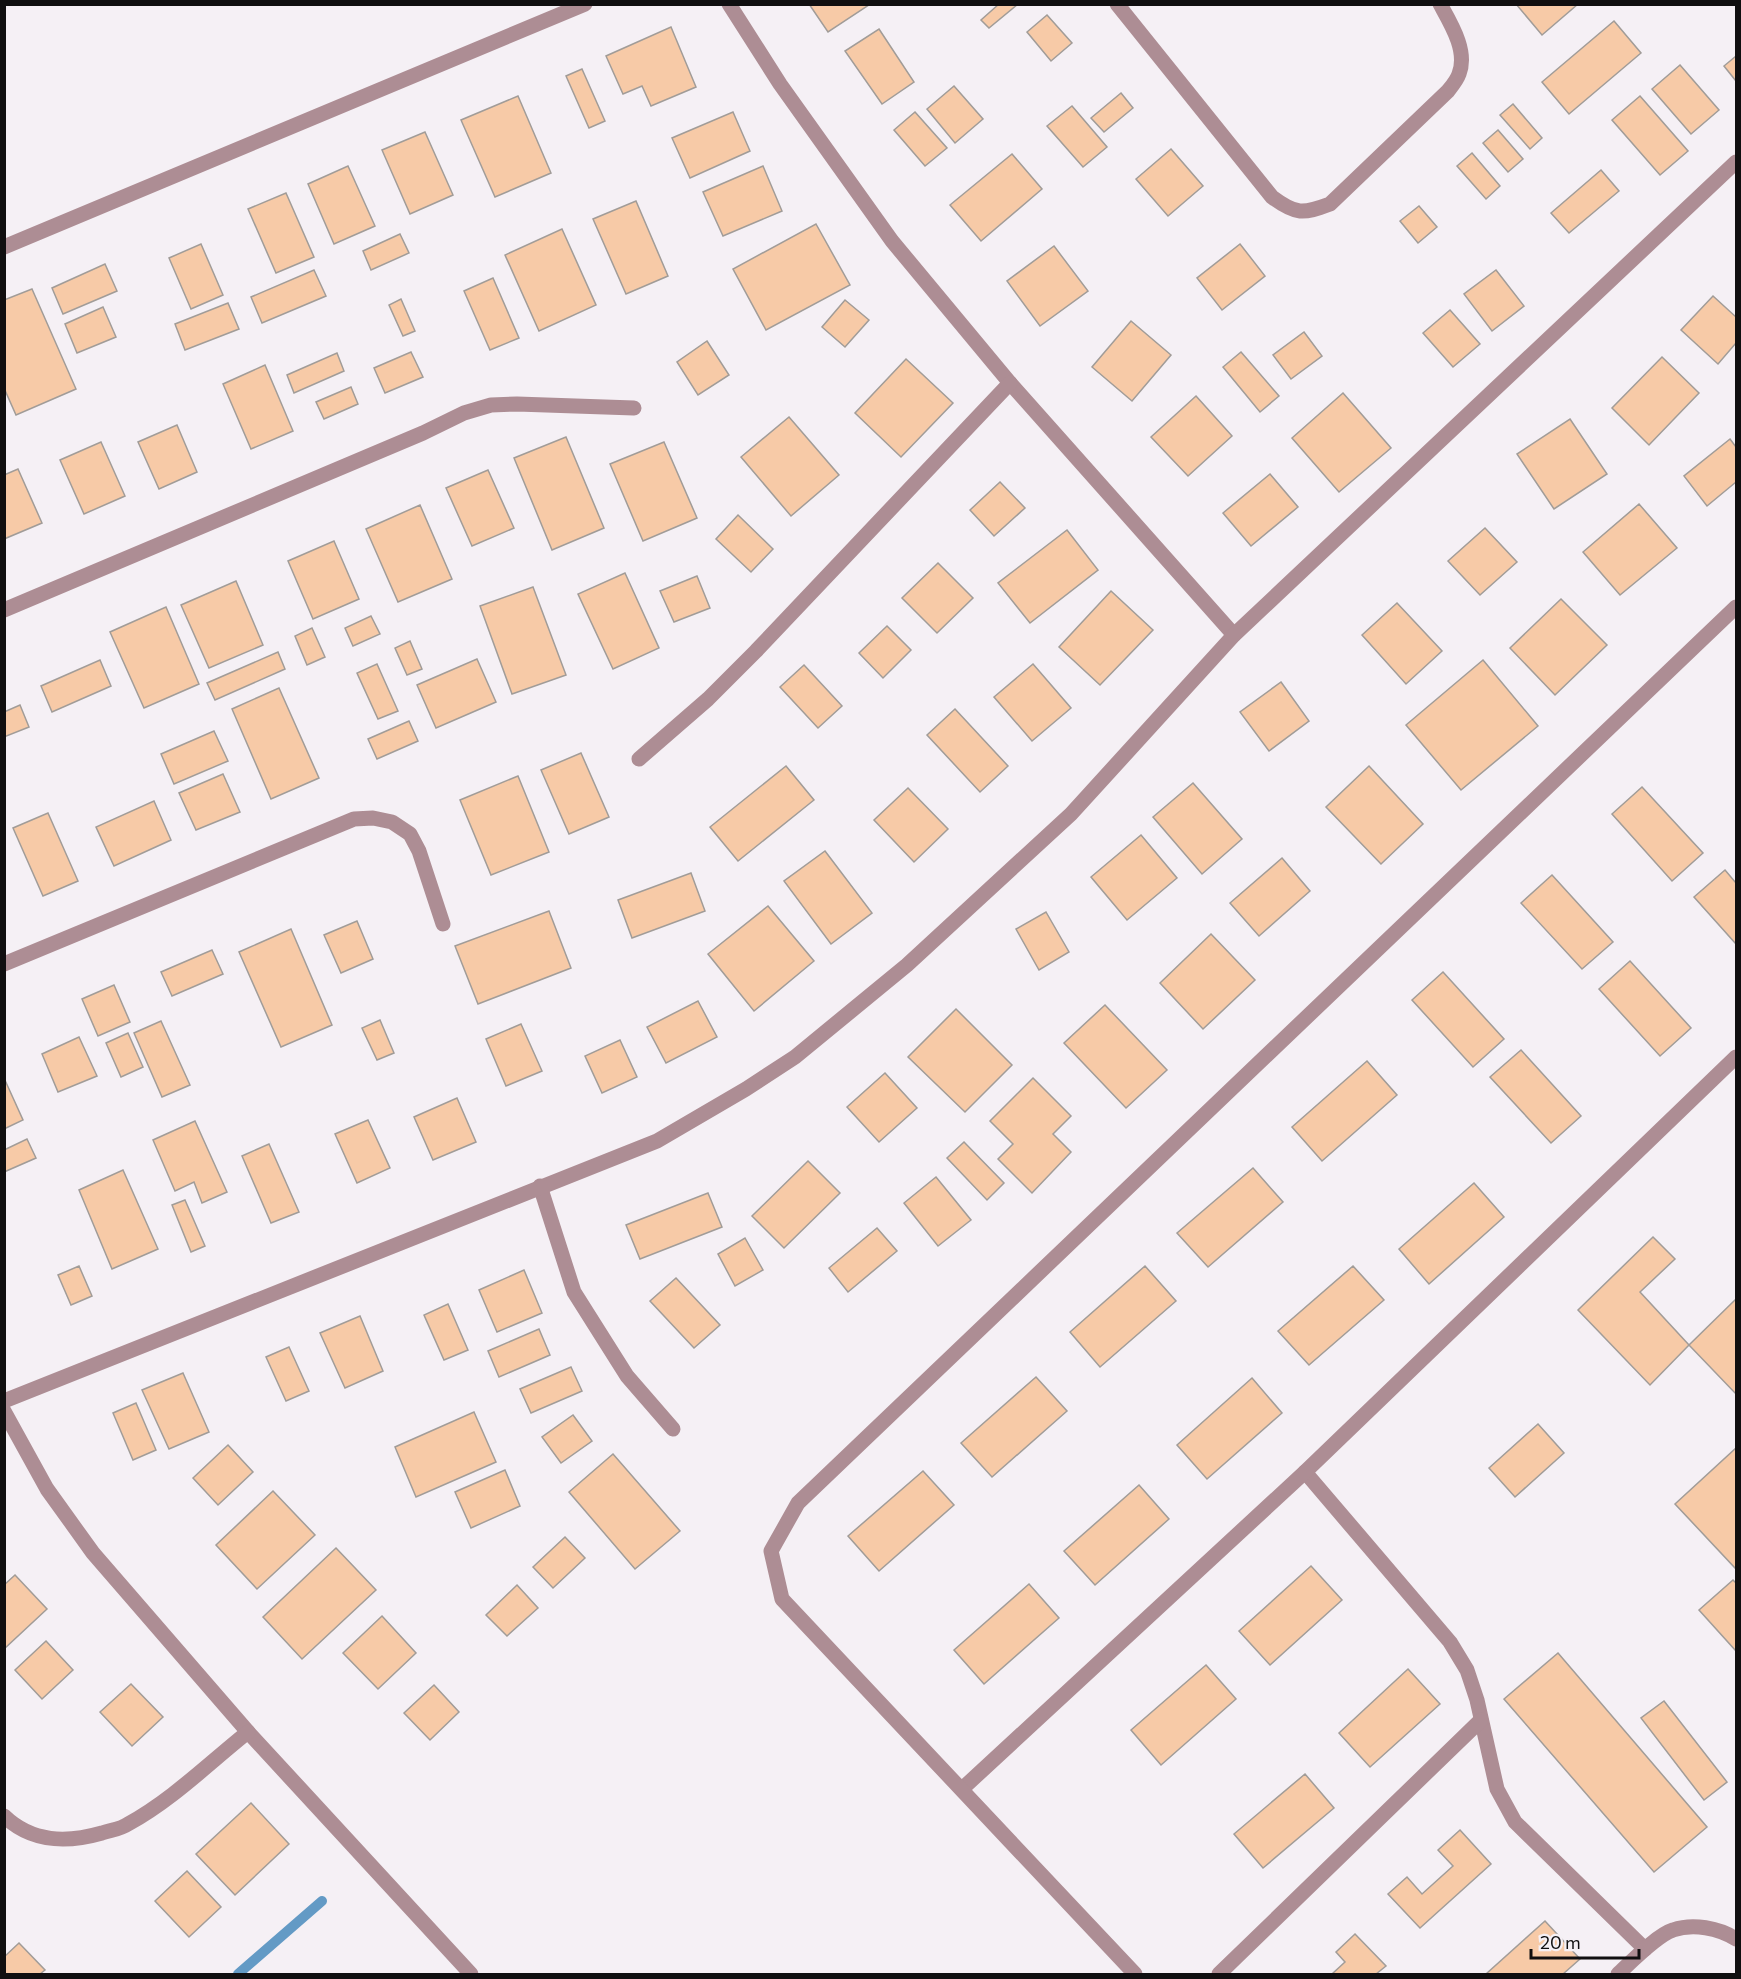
<svg xmlns="http://www.w3.org/2000/svg" width="1741" height="1979" font-family="Commissioner,sans-serif">
<rect width="100%" height="100%" fill="#f5f0f5"/>
<g fill="none" stroke-linecap="round" stroke-linejoin="round">
<path stroke="#639ac5" stroke-width="10" d="M 238,1974 L 322,1901"/>
</g>
<g fill="#f7caa7" stroke="#a19c98" stroke-width="1.5">
<path d="M 809,4 L 868,4 L 869,5 L 828,32 Z"/>
<path d="M 999,4 L 1018,4 L 989,28 L 981,20 Z"/>
<path d="M 1516,4 L 1578,4 L 1542,35 Z"/>
<path d="M 1047,15 L 1072,43 L 1051,61 L 1027,32 Z"/>
<path d="M 1614,21 L 1641,53 L 1569,114 L 1542,82 Z"/>
<path d="M 671,27 L 696,87 L 651,106 L 642,86 L 623,94 L 606,56 Z"/>
<path d="M 879,29 L 914,82 L 882,104 L 845,51 Z"/>
<path d="M 1736,56 L 1736,81 L 1724,66 Z"/>
<path d="M 1680,65 L 1719,110 L 1691,134 L 1652,89 Z"/>
<path d="M 582,69 L 605,121 L 589,128 L 566,76 Z"/>
<path d="M 954,86 L 983,119 L 955,143 L 927,109 Z"/>
<path d="M 1121,93 L 1133,108 L 1104,132 L 1091,118 Z"/>
<path d="M 518,96 L 551,173 L 495,197 L 461,120 Z"/>
<path d="M 1640,96 L 1688,151 L 1660,175 L 1612,120 Z"/>
<path d="M 1513,104 L 1542,138 L 1530,149 L 1500,115 Z"/>
<path d="M 1072,106 L 1107,147 L 1083,167 L 1047,126 Z"/>
<path d="M 733,112 L 750,151 L 690,178 L 672,138 Z"/>
<path d="M 915,112 L 947,148 L 925,166 L 894,130 Z"/>
<path d="M 1498,130 L 1523,159 L 1508,172 L 1483,143 Z"/>
<path d="M 425,132 L 453,195 L 410,214 L 382,150 Z"/>
<path d="M 1171,149 L 1203,186 L 1168,216 L 1136,179 Z"/>
<path d="M 1472,153 L 1500,186 L 1486,199 L 1457,166 Z"/>
<path d="M 1012,154 L 1042,189 L 981,241 L 950,205 Z"/>
<path d="M 348,166 L 375,226 L 334,244 L 308,184 Z"/>
<path d="M 763,166 L 782,211 L 723,236 L 703,192 Z"/>
<path d="M 1601,170 L 1619,191 L 1569,233 L 1551,213 Z"/>
<path d="M 286,193 L 314,257 L 276,273 L 248,209 Z"/>
<path d="M 636,201 L 668,276 L 626,294 L 593,219 Z"/>
<path d="M 1419,206 L 1437,227 L 1418,243 L 1400,221 Z"/>
<path d="M 816,224 L 850,285 L 766,330 L 733,269 Z"/>
<path d="M 562,229 L 596,305 L 539,331 L 505,255 Z"/>
<path d="M 400,234 L 409,253 L 371,270 L 363,251 Z"/>
<path d="M 201,244 L 223,295 L 191,309 L 169,258 Z"/>
<path d="M 1240,244 L 1265,276 L 1222,310 L 1197,278 Z"/>
<path d="M 1054,246 L 1088,291 L 1040,326 L 1007,281 Z"/>
<path d="M 105,264 L 117,291 L 63,314 L 52,288 Z"/>
<path d="M 314,270 L 326,296 L 262,323 L 251,297 Z"/>
<path d="M 1496,270 L 1524,306 L 1492,331 L 1464,294 Z"/>
<path d="M 493,278 L 519,338 L 490,350 L 464,291 Z"/>
<path d="M 32,289 L 76,389 L 16,415 L 4,388 L 4,300 Z"/>
<path d="M 1713,296 L 1736,317 L 1736,343 L 1718,364 L 1681,330 Z"/>
<path d="M 401,299 L 415,331 L 403,336 L 389,305 Z"/>
<path d="M 845,300 L 869,320 L 845,347 L 822,327 Z"/>
<path d="M 228,303 L 239,329 L 185,350 L 175,324 Z"/>
<path d="M 103,307 L 116,337 L 77,353 L 65,324 Z"/>
<path d="M 1450,310 L 1480,344 L 1453,367 L 1423,333 Z"/>
<path d="M 1131,321 L 1171,355 L 1132,401 L 1092,367 Z"/>
<path d="M 1304,332 L 1322,356 L 1291,379 L 1273,355 Z"/>
<path d="M 707,341 L 729,375 L 698,395 L 677,362 Z"/>
<path d="M 411,352 L 423,377 L 385,393 L 374,368 Z"/>
<path d="M 1241,352 L 1279,396 L 1260,412 L 1223,367 Z"/>
<path d="M 337,353 L 344,371 L 294,393 L 287,375 Z"/>
<path d="M 1662,357 L 1699,393 L 1649,445 L 1612,408 Z"/>
<path d="M 906,359 L 953,403 L 901,457 L 855,413 Z"/>
<path d="M 265,365 L 293,431 L 251,449 L 223,384 Z"/>
<path d="M 351,387 L 358,404 L 324,419 L 316,402 Z"/>
<path d="M 1343,393 L 1391,448 L 1339,492 L 1292,438 Z"/>
<path d="M 1196,396 L 1232,436 L 1188,476 L 1151,437 Z"/>
<path d="M 789,417 L 839,475 L 791,516 L 741,457 Z"/>
<path d="M 1570,419 L 1607,474 L 1554,509 L 1517,454 Z"/>
<path d="M 177,425 L 197,472 L 159,489 L 138,442 Z"/>
<path d="M 566,437 L 604,528 L 552,550 L 514,458 Z"/>
<path d="M 1730,439 L 1736,447 L 1736,482 L 1707,506 L 1684,476 Z"/>
<path d="M 101,442 L 125,496 L 84,514 L 60,460 Z"/>
<path d="M 664,442 L 697,518 L 643,541 L 610,464 Z"/>
<path d="M 18,469 L 42,523 L 4,539 L 4,475 Z"/>
<path d="M 488,470 L 514,528 L 472,546 L 446,488 Z"/>
<path d="M 1270,474 L 1298,507 L 1251,546 L 1223,513 Z"/>
<path d="M 1000,482 L 1025,508 L 994,536 L 970,510 Z"/>
<path d="M 1639,504 L 1677,548 L 1620,595 L 1583,552 Z"/>
<path d="M 420,505 L 452,579 L 398,602 L 366,529 Z"/>
<path d="M 738,515 L 773,549 L 751,572 L 716,539 Z"/>
<path d="M 1485,528 L 1517,562 L 1480,595 L 1448,561 Z"/>
<path d="M 1067,530 L 1098,570 L 1030,623 L 998,583 Z"/>
<path d="M 334,541 L 359,599 L 313,619 L 288,561 Z"/>
<path d="M 938,563 L 973,598 L 937,633 L 902,598 Z"/>
<path d="M 625,573 L 659,648 L 613,669 L 578,594 Z"/>
<path d="M 697,576 L 710,608 L 674,622 L 660,591 Z"/>
<path d="M 236,581 L 263,645 L 209,668 L 181,605 Z"/>
<path d="M 533,587 L 566,675 L 512,694 L 480,606 Z"/>
<path d="M 1111,591 L 1153,630 L 1100,685 L 1059,647 Z"/>
<path d="M 1561,599 L 1607,645 L 1555,695 L 1510,648 Z"/>
<path d="M 1397,603 L 1442,651 L 1406,684 L 1362,635 Z"/>
<path d="M 166,607 L 199,684 L 144,708 L 110,632 Z"/>
<path d="M 371,616 L 380,634 L 353,646 L 345,628 Z"/>
<path d="M 887,626 L 911,650 L 883,678 L 859,653 Z"/>
<path d="M 312,628 L 325,657 L 307,665 L 295,636 Z"/>
<path d="M 410,641 L 422,669 L 407,675 L 395,648 Z"/>
<path d="M 278,652 L 285,669 L 215,700 L 207,683 Z"/>
<path d="M 477,659 L 496,702 L 436,728 L 417,685 Z"/>
<path d="M 100,660 L 111,686 L 52,712 L 41,686 Z"/>
<path d="M 1483,660 L 1538,726 L 1461,790 L 1406,725 Z"/>
<path d="M 377,664 L 398,711 L 378,719 L 357,673 Z"/>
<path d="M 1033,664 L 1071,708 L 1032,741 L 994,697 Z"/>
<path d="M 804,665 L 842,706 L 818,728 L 780,687 Z"/>
<path d="M 1281,682 L 1309,721 L 1269,751 L 1240,712 Z"/>
<path d="M 279,688 L 319,778 L 271,799 L 232,709 Z"/>
<path d="M 20,705 L 29,727 L 4,737 L 4,712 Z"/>
<path d="M 955,709 L 1008,766 L 980,792 L 927,735 Z"/>
<path d="M 409,721 L 418,741 L 377,759 L 368,739 Z"/>
<path d="M 214,731 L 228,761 L 174,784 L 161,754 Z"/>
<path d="M 581,753 L 609,817 L 569,834 L 541,770 Z"/>
<path d="M 786,766 L 814,800 L 738,861 L 710,827 Z"/>
<path d="M 1369,766 L 1423,824 L 1381,864 L 1326,807 Z"/>
<path d="M 223,774 L 240,812 L 196,830 L 179,793 Z"/>
<path d="M 518,776 L 549,852 L 491,875 L 460,800 Z"/>
<path d="M 1193,783 L 1242,839 L 1202,874 L 1153,817 Z"/>
<path d="M 1642,787 L 1703,853 L 1672,881 L 1612,814 Z"/>
<path d="M 908,788 L 948,829 L 914,862 L 874,820 Z"/>
<path d="M 154,801 L 171,840 L 114,866 L 96,827 Z"/>
<path d="M 48,813 L 78,881 L 43,896 L 13,828 Z"/>
<path d="M 1141,835 L 1177,878 L 1127,920 L 1091,877 Z"/>
<path d="M 825,851 L 872,913 L 831,944 L 784,881 Z"/>
<path d="M 1282,858 L 1310,891 L 1259,936 L 1230,903 Z"/>
<path d="M 1725,870 L 1736,883 L 1736,944 L 1694,897 Z"/>
<path d="M 691,873 L 705,911 L 632,938 L 618,900 Z"/>
<path d="M 1552,875 L 1613,942 L 1582,969 L 1521,903 Z"/>
<path d="M 768,906 L 814,961 L 754,1011 L 708,954 Z"/>
<path d="M 549,911 L 571,968 L 478,1004 L 455,946 Z"/>
<path d="M 1046,912 L 1069,952 L 1039,970 L 1016,929 Z"/>
<path d="M 357,921 L 373,959 L 341,973 L 324,935 Z"/>
<path d="M 291,929 L 332,1025 L 281,1047 L 239,952 Z"/>
<path d="M 1211,934 L 1255,980 L 1203,1029 L 1160,983 Z"/>
<path d="M 212,950 L 223,974 L 172,996 L 161,972 Z"/>
<path d="M 1630,961 L 1691,1028 L 1660,1056 L 1599,989 Z"/>
<path d="M 1443,972 L 1504,1039 L 1473,1067 L 1412,1000 Z"/>
<path d="M 114,985 L 130,1022 L 98,1036 L 82,999 Z"/>
<path d="M 698,1001 L 717,1037 L 666,1063 L 647,1027 Z"/>
<path d="M 1105,1005 L 1167,1070 L 1126,1108 L 1064,1043 Z"/>
<path d="M 956,1009 L 1012,1065 L 965,1112 L 908,1057 Z"/>
<path d="M 380,1020 L 394,1053 L 377,1060 L 362,1028 Z"/>
<path d="M 161,1021 L 190,1085 L 162,1097 L 134,1033 Z"/>
<path d="M 521,1024 L 542,1071 L 506,1086 L 486,1039 Z"/>
<path d="M 128,1033 L 143,1067 L 121,1077 L 106,1043 Z"/>
<path d="M 79,1037 L 97,1076 L 58,1092 L 42,1054 Z"/>
<path d="M 620,1040 L 637,1077 L 602,1093 L 585,1056 Z"/>
<path d="M 1521,1050 L 1581,1116 L 1551,1143 L 1490,1077 Z"/>
<path d="M 1367,1061 L 1397,1095 L 1322,1161 L 1292,1127 Z"/>
<path d="M 885,1073 L 917,1108 L 879,1142 L 847,1107 Z"/>
<path d="M 4,1078 L 23,1120 L 4,1129 Z"/>
<path d="M 1033,1078 L 1071,1116 L 1053,1134 L 1071,1152 L 1032,1193 L 998,1159 L 1013,1144 L 990,1121 Z"/>
<path d="M 457,1098 L 476,1142 L 433,1160 L 414,1117 Z"/>
<path d="M 368,1120 L 390,1168 L 357,1183 L 335,1134 Z"/>
<path d="M 195,1121 L 227,1192 L 202,1203 L 194,1182 L 175,1191 L 153,1140 Z"/>
<path d="M 27,1139 L 36,1158 L 4,1172 L 4,1150 Z"/>
<path d="M 964,1142 L 1004,1183 L 987,1200 L 947,1158 Z"/>
<path d="M 269,1144 L 299,1212 L 271,1223 L 242,1156 Z"/>
<path d="M 808,1161 L 840,1193 L 784,1248 L 752,1216 Z"/>
<path d="M 1253,1168 L 1283,1202 L 1208,1267 L 1177,1233 Z"/>
<path d="M 123,1170 L 158,1249 L 112,1269 L 79,1190 Z"/>
<path d="M 936,1177 L 971,1220 L 938,1246 L 904,1203 Z"/>
<path d="M 1474,1183 L 1504,1217 L 1429,1284 L 1399,1249 Z"/>
<path d="M 708,1193 L 722,1227 L 640,1259 L 626,1225 Z"/>
<path d="M 185,1200 L 205,1246 L 191,1252 L 172,1205 Z"/>
<path d="M 877,1228 L 897,1251 L 848,1292 L 829,1268 Z"/>
<path d="M 1653,1237 L 1675,1259 L 1640,1292 L 1689,1345 L 1650,1385 L 1578,1310 Z"/>
<path d="M 745,1238 L 763,1270 L 735,1286 L 718,1254 Z"/>
<path d="M 79,1266 L 92,1296 L 71,1305 L 58,1275 Z"/>
<path d="M 1145,1266 L 1176,1301 L 1100,1367 L 1070,1332 Z"/>
<path d="M 1353,1266 L 1384,1300 L 1309,1365 L 1278,1331 Z"/>
<path d="M 524,1270 L 542,1313 L 497,1332 L 479,1290 Z"/>
<path d="M 676,1278 L 720,1325 L 694,1348 L 650,1301 Z"/>
<path d="M 1736,1299 L 1736,1394 L 1689,1345 Z"/>
<path d="M 448,1304 L 468,1350 L 444,1360 L 424,1315 Z"/>
<path d="M 360,1316 L 383,1371 L 345,1388 L 320,1333 Z"/>
<path d="M 539,1329 L 550,1355 L 499,1377 L 488,1351 Z"/>
<path d="M 289,1347 L 309,1391 L 286,1401 L 266,1357 Z"/>
<path d="M 571,1367 L 582,1391 L 531,1413 L 520,1389 Z"/>
<path d="M 183,1373 L 209,1432 L 169,1449 L 142,1390 Z"/>
<path d="M 1036,1377 L 1067,1411 L 992,1477 L 961,1443 Z"/>
<path d="M 1252,1378 L 1282,1413 L 1207,1479 L 1177,1445 Z"/>
<path d="M 136,1403 L 156,1450 L 133,1460 L 113,1413 Z"/>
<path d="M 474,1412 L 496,1462 L 416,1497 L 395,1447 Z"/>
<path d="M 573,1415 L 592,1441 L 561,1463 L 542,1437 Z"/>
<path d="M 1538,1424 L 1564,1453 L 1515,1497 L 1489,1468 Z"/>
<path d="M 228,1445 L 253,1472 L 218,1505 L 193,1478 Z"/>
<path d="M 1736,1448 L 1736,1569 L 1675,1504 Z"/>
<path d="M 613,1454 L 680,1531 L 635,1569 L 569,1492 Z"/>
<path d="M 505,1470 L 520,1506 L 471,1528 L 455,1492 Z"/>
<path d="M 923,1471 L 954,1505 L 879,1571 L 848,1536 Z"/>
<path d="M 1139,1485 L 1169,1519 L 1095,1585 L 1064,1551 Z"/>
<path d="M 273,1491 L 315,1535 L 257,1589 L 216,1545 Z"/>
<path d="M 565,1537 L 585,1558 L 553,1588 L 533,1567 Z"/>
<path d="M 336,1548 L 376,1590 L 302,1659 L 263,1617 Z"/>
<path d="M 1311,1566 L 1342,1600 L 1270,1665 L 1239,1631 Z"/>
<path d="M 15,1575 L 47,1609 L 4,1649 L 4,1585 Z"/>
<path d="M 1733,1580 L 1736,1583 L 1736,1651 L 1699,1610 Z"/>
<path d="M 1029,1584 L 1059,1618 L 984,1684 L 954,1650 Z"/>
<path d="M 517,1585 L 538,1608 L 507,1636 L 486,1615 Z"/>
<path d="M 382,1616 L 416,1653 L 378,1689 L 343,1653 Z"/>
<path d="M 46,1641 L 73,1670 L 42,1699 L 15,1670 Z"/>
<path d="M 1558,1653 L 1707,1827 L 1654,1872 L 1504,1699 Z"/>
<path d="M 1206,1665 L 1236,1699 L 1161,1765 L 1131,1730 Z"/>
<path d="M 1408,1669 L 1440,1704 L 1370,1767 L 1339,1733 Z"/>
<path d="M 131,1684 L 163,1717 L 132,1746 L 100,1712 Z"/>
<path d="M 434,1685 L 459,1712 L 430,1740 L 404,1713 Z"/>
<path d="M 1664,1701 L 1727,1782 L 1704,1800 L 1641,1718 Z"/>
<path d="M 1305,1774 L 1334,1808 L 1263,1868 L 1234,1834 Z"/>
<path d="M 251,1803 L 289,1844 L 235,1895 L 196,1854 Z"/>
<path d="M 1460,1830 L 1491,1864 L 1420,1928 L 1388,1894 L 1407,1877 L 1422,1894 L 1453,1866 L 1438,1850 Z"/>
<path d="M 187,1871 L 221,1907 L 189,1937 L 155,1901 Z"/>
<path d="M 1545,1921 L 1580,1959 L 1563,1974 L 1486,1974 Z"/>
<path d="M 1355,1934 L 1386,1966 L 1376,1974 L 1332,1974 L 1345,1962 L 1336,1952 Z"/>
<path d="M 19,1943 L 45,1970 L 40,1974 L 4,1974 L 4,1957 Z"/>
</g>
<g fill="none" stroke-linecap="round" stroke-linejoin="round">
<g stroke="#ad8d94" stroke-width="15">
<path d="M 729,4 L 780,84 L 892,241 L 1010,383 L 1234,635"/>
<path d="M 1117,4 L 1272,197 C 1296,215 1303,214 1330,204 L 1448,91 C 1452,86 1457,80 1459,74 C 1468,51 1451,24 1440,4"/>
<path d="M 4,247 L 585,4"/>
<path d="M 4,610 L 423,433 L 464,413 L 491,405 L 517,404 L 634,408"/>
<path d="M 639,759 L 708,699 L 756,651 L 1010,383"/>
<path d="M 4,964 L 354,819 L 373,818 L 392,822 L 410,834 L 419,851 L 443,924"/>
<path d="M 540,1186 L 574,1292 L 627,1376 L 673,1429"/>
<path d="M 4,1401 L 657,1141 L 746,1089 L 795,1057 L 907,965 L 1071,814 L 1234,635 L 1736,162"/>
<path d="M 4,1411 L 47,1489 L 93,1553 L 248,1732 L 471,1974"/>
<path d="M 1305,1472 L 1450,1642 L 1467,1670 L 1477,1700 L 1497,1789 L 1515,1822 L 1645,1949"/>
<path d="M 962,1789 L 1305,1472 L 1736,1057"/>
<path d="M 4,1816 C 32,1843 67,1843 102,1833 C 111,1830 121,1829 128,1824 C 172,1800 209,1763 248,1732"/>
<path d="M 1135,1974 L 782,1599 L 771,1551 L 798,1503 L 1736,607"/>
<path d="M 1219,1974 L 1481,1720"/>
<path d="M 1618,1974 C 1631,1962 1657,1935 1673,1930 C 1693,1923 1719,1928 1736,1939"/>
</g>
</g>
<rect width="1741" height="1979" fill="none" stroke="#100f10" stroke-width="12"/>
<path d="M1531 1949v9h108v-9" fill="none" stroke="#100f10" stroke-width="3"/>
<text x="1540" y="1949" font-size="18" fill="#100f10" stroke="#f5f0f5" stroke-width="4.5" paint-order="stroke">20 m</text>
</svg>
